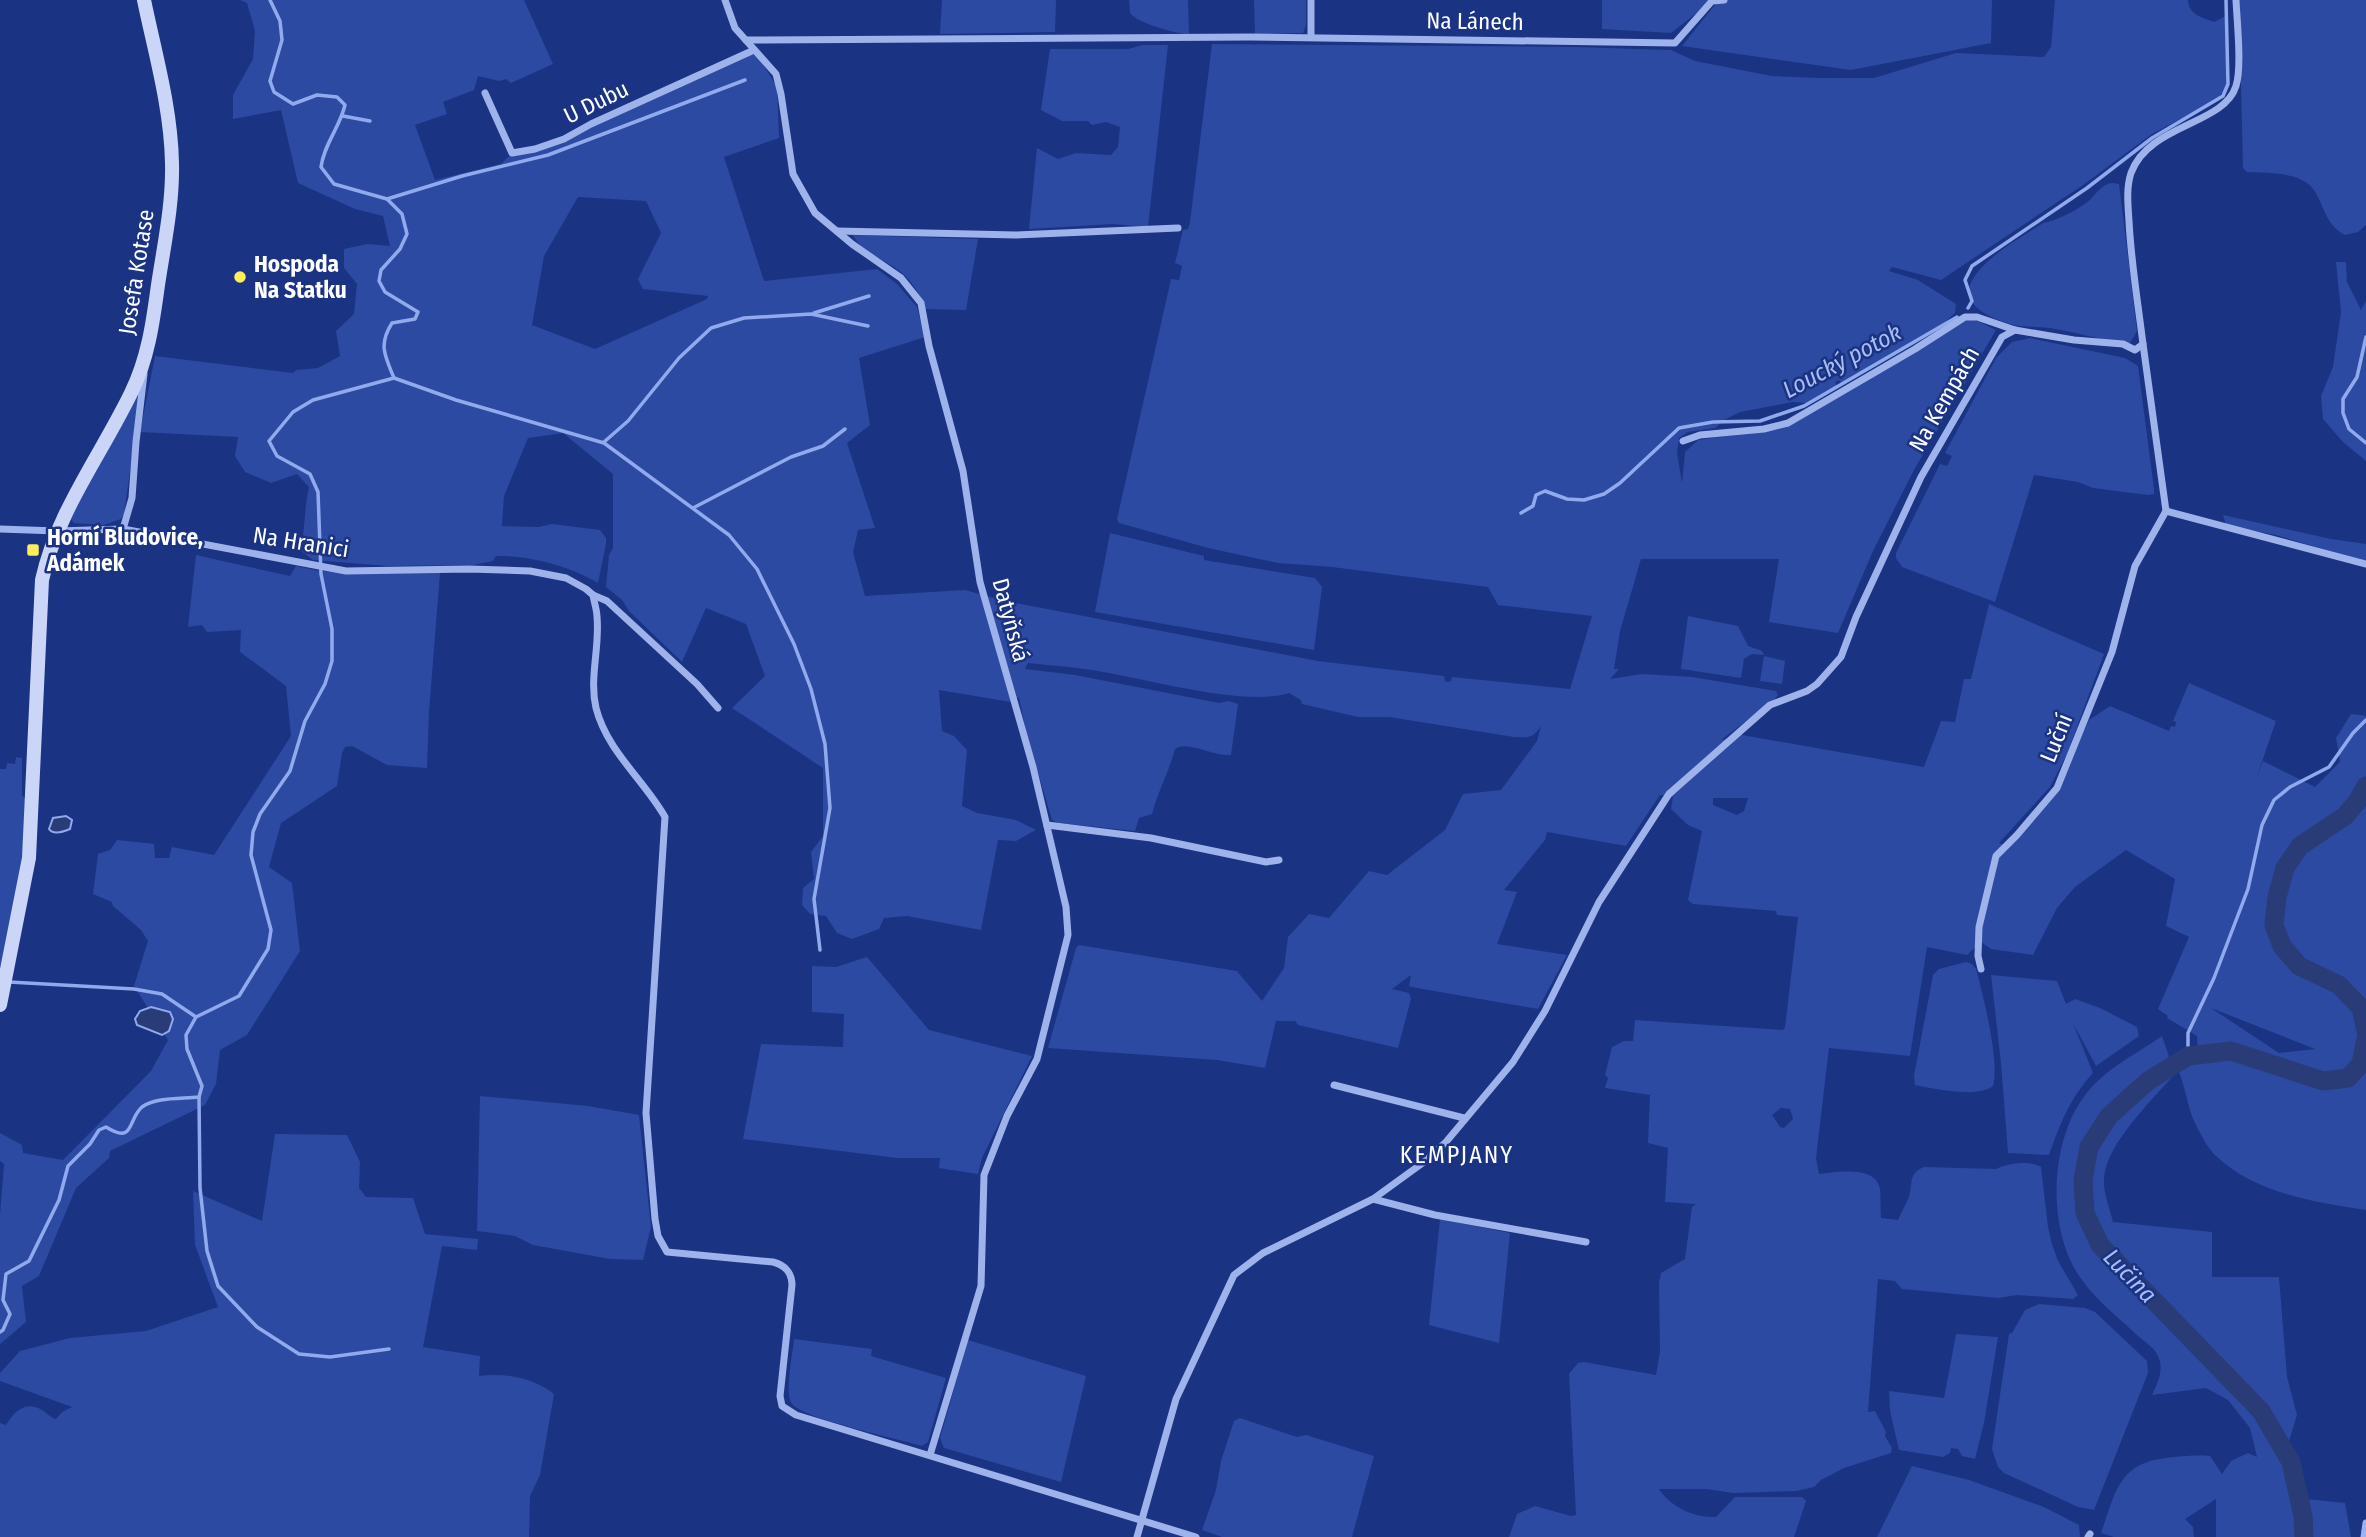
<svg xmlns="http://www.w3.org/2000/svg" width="2366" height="1537" font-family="'Fira Sans Condensed',sans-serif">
<rect width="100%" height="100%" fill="#1a3383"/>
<g fill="#2c4aa2" fill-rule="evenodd">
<path d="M 240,0 L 524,0 L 553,64 L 511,83 L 506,79 L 499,81 L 478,76 L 474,90 L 443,102 L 447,114 L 415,125 L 435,180 L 501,164 L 512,153 L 535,149 L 754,50 L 777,87 L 779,138 L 724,157 L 764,281 L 877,269 L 897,284 L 917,307 L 925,337 L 859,358 L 870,425 L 847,443 L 875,528 L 858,530 L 853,552 L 865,596 L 965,590 L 1001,600 L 1318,661 L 1444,676 L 1445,681 L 1447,682 L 1451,681 L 1452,677 L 1570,689 L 1592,616 L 1498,605 L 1488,587 L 1332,567 L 1278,563 L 1208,548 L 1119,523 L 1117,519 L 1171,279 L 1179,280 L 1182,266 L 1175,263 L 1183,230 L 1188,229 L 1190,222 L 1212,44 L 1575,47 L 1671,50 L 1695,61 L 1772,76 L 1819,78 L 1874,78 L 1956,53 L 2044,57 L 2051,47 L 2055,0 L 2188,0 C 2189,15 2201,17 2214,22 L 2228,15 L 2229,78 L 2228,87 L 2216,100 L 2152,134 L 2083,185 L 1941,280 L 1892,267 L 1889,271 L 1918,280 L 1956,304 L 1955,313 L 1942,325 L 1842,383 L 1839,380 L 1835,382 L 1837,387 L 1807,403 L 1793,402 L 1740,412 L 1724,420 L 1715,428 L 1688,432 L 1679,438 L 1677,453 L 1682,483 L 1685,452 L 1698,440 L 1778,429 L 1971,318 L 1996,330 L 1914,470 L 1873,551 L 1838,633 L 1769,622 L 1779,559 L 1641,559 L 1620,631 L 1614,669 L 1619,669 L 1610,679 L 1642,674 L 1692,677 L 1776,691 L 1778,695 L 1774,700 L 1721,740 L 1742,735 L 1924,767 L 1941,721 L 1955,722 L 1964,679 L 1971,679 L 1989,604 L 2104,654 L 2067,754 L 2050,787 L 1999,843 L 2006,846 L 2057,788 L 2089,720 L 2110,706 L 2169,731 L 2171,726 L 2175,727 L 2176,722 L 2173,721 L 2189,683 L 2276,721 L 2256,779 L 2263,761 L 2315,787 L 2340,762 L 2336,738 L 2351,714 L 2366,716 L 2366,1210 C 2315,1202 2256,1194 2216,1156 C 2208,1149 2201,1135 2196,1125 C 2186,1106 2186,1083 2175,1064 L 2188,1056 L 2198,1059 L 2197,1036 L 2167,1018 L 2168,1016 L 2158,1009 L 2189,937 L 2166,926 L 2175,879 L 2126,850 L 2075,887 L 2057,908 L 2033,955 L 1991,949 L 1981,942 L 1967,955 L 1927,947 L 1910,1056 L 1829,1048 L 1816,1158 L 1819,1174 C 1837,1172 1876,1165 1880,1189 C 1881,1198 1880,1208 1881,1218 L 1898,1220 C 1901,1212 1906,1205 1909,1197 C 1913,1184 1908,1173 1924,1167 L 1996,1169 C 2008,1163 2030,1160 2041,1167 L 2048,1227 L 2052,1244 L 2058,1261 L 2078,1295 L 2073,1299 L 2017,1295 L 1998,1298 L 1902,1289 L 1895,1281 L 1878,1279 L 1868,1412 L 1875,1411 L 1886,1432 L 1885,1436 L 1892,1448 L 1891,1453 L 1844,1468 L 1821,1480 L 1814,1487 L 1796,1491 L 1734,1493 L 1706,1489 L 1659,1489 C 1671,1507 1694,1518 1716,1517 L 1735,1497 L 1802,1497 L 1806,1501 L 1794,1537 L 1509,1537 L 1517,1514 L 1535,1506 L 1571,1516 L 1576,1515 L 1569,1374 L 1578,1363 L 1584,1362 L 1656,1375 L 1660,1352 L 1659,1283 L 1661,1273 L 1685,1259 L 1692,1207 L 1696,1204 L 1665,1202 L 1668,1148 L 1648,1143 L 1650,1095 L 1605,1088 L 1608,1078 L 1605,1075 L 1612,1047 L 1624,1041 L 1633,1041 L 1635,1020 L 1783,1030 L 1785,1027 L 1798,917 L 1777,915 L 1776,911 L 1693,904 L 1688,900 L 1702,831 L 1688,825 L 1671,809 L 1673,797 L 1660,795 L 1626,846 L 1547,832 L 1545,840 L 1504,890 L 1517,892 L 1497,944 L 1567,955 L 1538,1009 L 1417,988 L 1409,986 L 1411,975 L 1392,989 L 1409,993 L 1411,999 L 1398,1048 L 1298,1025 L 1295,1021 L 1276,1021 L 1265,1068 L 1217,1060 L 1048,1048 L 1076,948 L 1079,945 L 1237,971 L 1262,1001 L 1284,968 L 1288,937 L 1309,914 L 1329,918 L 1369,871 L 1387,875 L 1445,830 L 1463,794 L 1501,790 L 1537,741 L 1541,726 C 1533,738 1529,738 1514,737 L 1389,717 L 1358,717 L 1302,704 L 1301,700 L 1289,693 C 1247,707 1150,680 1103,672 C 1078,667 1053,666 1028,663 L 1025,669 L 1075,675 L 1219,703 L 1229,701 L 1238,704 L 1231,755 C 1213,757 1188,740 1175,749 C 1169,772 1158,791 1152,814 L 1139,818 L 1135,831 L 1058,823 L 1052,820 L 1026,732 L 1019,697 L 1011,702 L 939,690 L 942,731 L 954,736 L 967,750 L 962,806 L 977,813 L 1016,820 L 1036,830 L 1016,841 L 998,840 L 981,930 L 907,916 L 884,918 L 879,929 L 852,939 L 837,933 L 826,916 L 810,914 L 802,905 L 803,888 L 814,879 L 811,852 L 823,836 L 823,768 L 732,708 L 765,676 L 746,624 L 706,608 L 682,662 L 629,611 L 622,600 L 606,587 L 609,555 L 613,548 L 613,474 L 563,433 L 528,438 L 504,496 L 502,526 L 539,527 L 552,524 L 600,530 L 606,538 L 606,544 L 598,583 C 570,566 529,555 496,556 L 493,561 L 473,565 L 387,566 L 313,560 L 301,551 C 305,529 304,509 309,487 L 297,474 L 271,483 L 245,472 L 235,456 L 238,437 L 140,432 L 155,356 L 293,373 L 296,370 L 318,368 L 340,356 L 336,331 L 354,314 L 357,284 L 344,268 L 344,249 L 367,244 L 390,246 L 383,216 L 355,209 L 298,183 L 281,110 L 233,119 L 233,95 L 253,59 L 255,31 L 247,3 ZM 578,197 L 646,201 L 661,233 L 638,279 L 643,289 L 708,296 L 707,299 L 595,349 L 532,325 L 544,256 ZM 1713,798 L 1748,798 L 1744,811 L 1737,815 L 1713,805 ZM 2211,1008 L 2315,1049 L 2279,1053 ZM 1781,1108 L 1790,1109 L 1793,1119 L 1784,1128 L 1780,1127 L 1772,1115 Z"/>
<path d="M 942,0 L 1056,0 L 1055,32 L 940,34 Z"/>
<path d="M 1129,0 L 1188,0 L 1189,34 C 1176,34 1137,23 1130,13 Z"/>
<path d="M 1254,0 L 1306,0 L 1306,25 L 1303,33 L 1255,34 Z"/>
<path d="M 1602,0 L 1992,0 L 1991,43 L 1851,70 L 1682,46 L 1718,1 L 1712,1 L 1671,33 L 1602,29 Z"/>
<path d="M 2239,0 L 2366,0 L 2366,225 L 2358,232 L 2345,235 C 2321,223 2324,195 2307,183 C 2292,172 2265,173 2247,172 L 2243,168 Z"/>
<path d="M 1143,45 L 1168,45 L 1148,227 L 1113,224 L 1029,229 L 1037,148 L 1058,159 L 1076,153 L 1111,155 L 1118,147 L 1120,127 L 1106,122 L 1092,125 L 1088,121 L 1062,121 L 1041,110 L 1050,49 L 1128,49 Z"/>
<path d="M 2113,183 L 2119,184 L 2137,331 L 2130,343 L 2123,344 C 2099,339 2075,332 2050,328 C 2036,326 2020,328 2007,323 C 1991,318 1963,306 1970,285 C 1979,260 2022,237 2043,223 C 2057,220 2074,212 2086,203 C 2096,196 2100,184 2113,183 Z"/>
<path d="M 853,235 L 978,239 L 966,310 L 926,309 C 920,296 913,282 901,272 C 884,259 863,254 853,235 Z"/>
<path d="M 2336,262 L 2346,262 L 2347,282 L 2361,310 L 2366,301 L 2366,461 L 2343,442 L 2323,419 L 2321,396 L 2333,367 L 2341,312 Z"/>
<path d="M 2030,338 L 2125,358 L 2138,366 L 2154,489 L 2154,494 L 2148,495 L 2093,488 L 2078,482 L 2034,475 L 1995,602 L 1902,567 L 1896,558 L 1896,553 L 1940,464 L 1947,466 L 1952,456 L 1945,453 L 1996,358 L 2012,342 Z"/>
<path d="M 138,388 L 140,399 L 124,514 L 121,519 L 104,525 L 74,523 L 70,518 Z"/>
<path d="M 2223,515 L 2331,539 L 2366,544 L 2366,562 L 2276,535 L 2226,525 Z"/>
<path d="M 1110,533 L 1204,556 L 1204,560 L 1315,578 L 1322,587 L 1314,650 L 1095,612 Z"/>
<path d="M 196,555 L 290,576 L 296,566 L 320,571 L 440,573 L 429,712 L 427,768 L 387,765 L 352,746 L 345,747 L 342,753 L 337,786 L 281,823 L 269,867 L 292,883 L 300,951 L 247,1035 L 220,1050 L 216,1084 L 205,1105 L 110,1151 L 109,1158 L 76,1188 L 39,1276 L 22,1286 L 26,1322 L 0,1344 L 0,1215 L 4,1164 L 0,1161 L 0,1133 L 22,1145 L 23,1153 L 63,1160 L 151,1071 L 168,1040 L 134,986 L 148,941 L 141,930 L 113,906 L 112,902 L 93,894 L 98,854 L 110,850 L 117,840 L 154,844 L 155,858 L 169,858 L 172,847 L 214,855 L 291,736 L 286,686 L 240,652 L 241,630 L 207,632 L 202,625 L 188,627 Z"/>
<path d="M 1688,616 L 1738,626 L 1748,646 L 1762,651 L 1764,655 L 1752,654 L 1744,659 L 1741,678 L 1681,669 Z"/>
<path d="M 1764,656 L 1785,661 L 1782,684 L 1760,681 Z"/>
<path d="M 16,757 L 22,758 L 22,795 L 25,799 L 24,856 L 0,968 L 0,769 L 6,769 L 7,763 L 15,764 Z"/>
<path d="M 867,957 L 929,1030 L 1032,1056 L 982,1158 L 978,1174 L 939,1168 L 940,1158 L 897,1158 L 743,1139 L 761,1044 L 843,1047 L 844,1014 L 812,1012 L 812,966 L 836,967 Z"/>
<path d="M 1966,962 L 1972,964 L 1976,969 C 1983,995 2000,1062 1993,1086 C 1978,1098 1934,1089 1915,1085 L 1914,1076 L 1933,975 L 1939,969 Z"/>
<path d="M 1991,975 L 2057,981 L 2066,1004 L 2075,999 L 2100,1008 L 2137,1027 L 2139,1036 L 2096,1066 L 2073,1023 L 2093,1073 C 2070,1098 2060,1124 2049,1155 L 2008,1153 L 2001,1063 Z"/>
<path d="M 2162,1036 L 2175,1074 C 2152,1100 2106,1144 2104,1179 C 2103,1193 2110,1209 2113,1222 L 2212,1232 L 2212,1277 L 2279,1277 L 2287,1377 L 2297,1415 L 2289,1441 L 2306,1499 L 2345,1503 L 2351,1537 L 2216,1537 L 2216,1499 L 2185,1519 L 2193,1527 L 2194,1537 L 2114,1537 L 2101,1533 C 2115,1494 2118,1463 2166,1458 C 2181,1456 2195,1455 2210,1456 L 2222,1474 L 2231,1461 L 2248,1453 L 2257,1457 L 2250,1428 L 2228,1400 L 2206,1388 L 2152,1395 C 2158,1382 2165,1368 2157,1354 C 2154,1348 2144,1341 2138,1336 C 2119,1318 2097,1301 2082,1280 C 2046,1233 2049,1140 2086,1094 C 2105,1069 2136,1054 2162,1036 Z"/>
<path d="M 480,1096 L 588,1106 L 639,1115 L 651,1227 L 643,1260 L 610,1259 L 533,1245 L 515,1236 L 477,1231 Z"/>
<path d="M 275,1134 L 347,1135 L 360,1162 L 359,1188 L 366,1197 L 413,1198 L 425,1234 L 478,1239 L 477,1250 L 442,1246 L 423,1347 L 480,1356 L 479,1376 C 505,1373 532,1377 554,1394 L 540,1475 L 530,1496 L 529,1537 L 0,1537 L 0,1423 L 6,1425 C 14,1412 25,1400 42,1410 C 48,1413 49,1417 56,1419 L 62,1412 L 72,1407 L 0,1381 L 0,1373 L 20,1351 L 70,1338 L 146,1331 L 218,1307 L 195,1245 L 193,1191 L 262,1221 Z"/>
<path d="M 1440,1219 L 1510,1233 L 1499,1343 L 1429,1325 Z"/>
<path d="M 2039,1304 L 2085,1308 L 2095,1312 L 2147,1361 L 2148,1373 L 2094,1510 L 2078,1507 L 2004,1473 L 1998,1467 L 1992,1449 L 2009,1334 L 2012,1333 L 2025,1310 Z"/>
<path d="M 1956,1334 L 1998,1337 L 1984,1423 L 1975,1459 L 1962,1456 L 1958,1449 L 1951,1448 L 1950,1453 L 1943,1457 L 1899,1450 L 1890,1411 L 1889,1391 L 1944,1398 Z"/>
<path d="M 794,1339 L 872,1349 L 871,1356 L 946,1378 L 928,1442 L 922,1446 C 899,1439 804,1419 792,1404 C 784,1394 793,1352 794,1339 Z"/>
<path d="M 968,1340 L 1086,1376 L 1061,1482 L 944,1448 L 940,1438 Z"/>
<path d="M 1240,1418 L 1297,1437 L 1306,1435 L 1374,1456 L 1352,1537 L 1222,1537 L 1202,1530 L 1216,1490 L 1221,1461 L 1234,1421 Z"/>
<path d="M 1912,1466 L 1969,1480 L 2044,1507 L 2079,1525 L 2080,1537 L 1877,1537 Z"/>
</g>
<g fill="#293c78" stroke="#91aaee" stroke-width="2">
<path d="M 66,816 L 72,820 L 70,829 C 63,832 53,835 49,829 L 53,818 Z"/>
<path d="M 151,1007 L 170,1012 L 173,1019 L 169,1031 L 162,1035 L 137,1025 L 135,1019 L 140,1011 Z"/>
</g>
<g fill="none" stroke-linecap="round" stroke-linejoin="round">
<g stroke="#91aaee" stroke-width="3.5">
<path d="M 343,116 L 370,121"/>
<path d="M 387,199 L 462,176 L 548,155 L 745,80"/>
<path d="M 1968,308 L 1972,301 L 1965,280 L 1972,266 L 2087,188 L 2152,138 L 2223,96 L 2228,84 L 2226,0"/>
<path d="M 814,313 L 869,296"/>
<path d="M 2366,337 L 2357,377 L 2343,399 L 2343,413 L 2349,429 L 2366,443"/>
<path d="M 394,378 L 456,400 L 604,443 L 729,535 L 757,569 L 794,644 L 811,689 L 825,744 L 830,808 L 814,899 L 820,950"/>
<path d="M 604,442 L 628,421 L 679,358 L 711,328 L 744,318 L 811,314 L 868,326"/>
<path d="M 693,508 L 791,457 L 823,446 L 845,429"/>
<path d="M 1521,513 L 1533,506 L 1536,495 L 1545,491 L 1567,499 L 1584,500 L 1604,494 L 1620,483 L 1679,428 L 1713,422 L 1760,421 L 1804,406 L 1957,317"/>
<path d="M 9,982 L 134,989 L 162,994 L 196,1017"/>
<path d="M 2188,1056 L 2188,1033 L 2214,978 L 2248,889 L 2262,825 L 2274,800 L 2290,787 L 2329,767 L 2353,733 L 2366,720"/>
<path d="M 199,1097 L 200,1188 L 207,1251 L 218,1286 L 257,1327 L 299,1354 L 330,1357 L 389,1349"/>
<path d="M 0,1332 L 3,1330 L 10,1314 L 3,1300 L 6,1274 L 29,1261 L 59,1200 L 68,1166 L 90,1144 L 99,1130 L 106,1127 C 135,1145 127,1120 142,1107 C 155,1097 182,1099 199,1097 L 202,1086 L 187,1049 L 186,1035 L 196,1017 L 239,996 L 268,949 L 271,930 L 251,855 L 253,832 L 260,814 L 290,771 L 305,721 L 325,684 L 332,661 L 332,629 L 321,574 L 318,492 L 310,474 L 277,456 L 269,441 L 293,412 L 313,400 L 394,378 C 385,356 378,345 392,323 L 415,319 L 418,312 L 385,292 L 379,281 L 381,270 L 400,249 L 407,234 L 402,214 L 387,199 L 334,184 L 321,167 C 324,144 340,127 345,105 L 337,97 L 317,95 L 293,104 L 274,92 L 270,81 L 282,40 L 280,21 L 270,0"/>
</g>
<g stroke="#293c78" stroke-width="19">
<path d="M 2366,786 L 2357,802 L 2345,816 L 2300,846 L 2285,868 L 2277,897 L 2274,925 L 2282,946 L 2299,966 L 2339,985 L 2361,1008 L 2366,1031"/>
<path d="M 2304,1537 L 2303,1516 L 2291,1462 L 2261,1411 L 2100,1245 L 2085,1213 L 2083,1180 L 2089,1147 L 2109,1116 L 2148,1081 L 2188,1056 L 2231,1051 L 2323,1081 L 2348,1078 L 2361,1064 L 2366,1039"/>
</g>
<g stroke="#9eb2eb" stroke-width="7">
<path d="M 725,0 L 735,28 L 776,74 L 781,94 L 793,174 L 815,213 L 852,244 L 901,278 L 921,303 L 929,346 L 963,471 L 980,582 L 1033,767 L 1066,907 L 1068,935 L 1037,1059 L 1007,1116 L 984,1175 L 981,1286 L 930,1455"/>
<path d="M 1311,0 L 1311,37"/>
<path d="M 746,40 L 1249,37 L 1675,43 L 1712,1 L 1724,0"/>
<path d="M 485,93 L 512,153 L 535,149 L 564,139 L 591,124 L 754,50"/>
<path d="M 837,231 L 1016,235 L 1178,228"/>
<path d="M 1683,441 L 1700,435 L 1764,429 L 1788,423 L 1915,349 L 1965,317 L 1977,317 L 2015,330"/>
<path d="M 2166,511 L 2366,564"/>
<path d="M 0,529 L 57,531 L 123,529 L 346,571 L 469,569 L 530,571 L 566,578 L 586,589 L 593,595 L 607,601 L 697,684 L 718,708"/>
<path d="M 123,529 L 132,498 L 136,442 L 144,374"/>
<path d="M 593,595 C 594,602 597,610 597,617 C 600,647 589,678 596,708 C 607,751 644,780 665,817 L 646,1113 L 655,1219 L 658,1236 L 667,1252 L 773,1262 C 785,1265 792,1273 792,1285 L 780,1396 L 782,1406 L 796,1415 L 1196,1537"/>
<path d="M 1047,825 L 1151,838 L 1266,862 L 1279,860"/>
<path d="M 1981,969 L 1978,956 L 1979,927 L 1996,856 L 2017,835 L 2057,788 L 2112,652 L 2135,566 L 2166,511 L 2143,344"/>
<path d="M 1334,1085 L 1464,1118"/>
<path d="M 1373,1199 L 1435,1215 L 1586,1242"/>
<path d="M 1137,1537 L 1176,1399 L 1234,1275 L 1263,1253 L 1373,1199 L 1424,1162 L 1446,1142 L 1513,1062 L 1545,1011 L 1599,902 L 1669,794 L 1770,705 L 1807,691 L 1817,684 L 1841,657 L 1856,617 L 1921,477 L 2002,337 L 2015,330 L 2074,340 L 2123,344 L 2135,350 L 2143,344 C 2138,303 2131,262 2129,221 C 2128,205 2126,188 2131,173 C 2149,124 2224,125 2236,86 C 2242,67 2237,22 2236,0"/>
<path d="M 2088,1537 L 2090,1534"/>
<path d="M 2364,1537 L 2366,1523"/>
</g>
<path stroke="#cad5f8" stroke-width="14" d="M 0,1005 L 29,858 L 42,580 C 57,512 101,455 131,393 C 148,359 153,322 158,285 C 164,245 173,204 172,163 C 171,108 155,53 144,0"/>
</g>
<g fill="#feef59" stroke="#1a3383" stroke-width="2.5">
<circle cx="240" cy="277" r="7"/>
<rect x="26" y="543" width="14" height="14" rx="3.5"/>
</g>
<g text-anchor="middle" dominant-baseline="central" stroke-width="5" stroke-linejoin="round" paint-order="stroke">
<g font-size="23" fill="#fff" stroke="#1a3383">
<text transform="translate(1475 21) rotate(1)">Na Lánech</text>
<text transform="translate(596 102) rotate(-26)">U Dubu</text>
<text transform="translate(136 272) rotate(-81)">Josefa Kotase</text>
<text transform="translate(1944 399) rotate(-60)">Na Kempách</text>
<text transform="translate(301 542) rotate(9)">Na Hranici</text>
<text transform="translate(1011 620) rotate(75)">Datyňská</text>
<text transform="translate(2056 738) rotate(-68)">Luční</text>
</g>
<g font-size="23" font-weight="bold" fill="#fff" stroke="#1a3383" text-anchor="start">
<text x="254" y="264">Hospoda<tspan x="254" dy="26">Na Statku</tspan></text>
<text x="47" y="537">Horní Bludovice,<tspan x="47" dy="26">Adámek</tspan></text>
</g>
<g font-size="24" font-style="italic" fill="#a9bdf3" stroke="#1a3383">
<text transform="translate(1842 361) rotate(-28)">Loucký potok</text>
<text transform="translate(2130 1276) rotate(46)">Lučina</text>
</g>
<g font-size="24" letter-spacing="2" fill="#fff" stroke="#1a3383">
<text x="1457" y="1155">KEMPJANY</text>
</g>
</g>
</svg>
